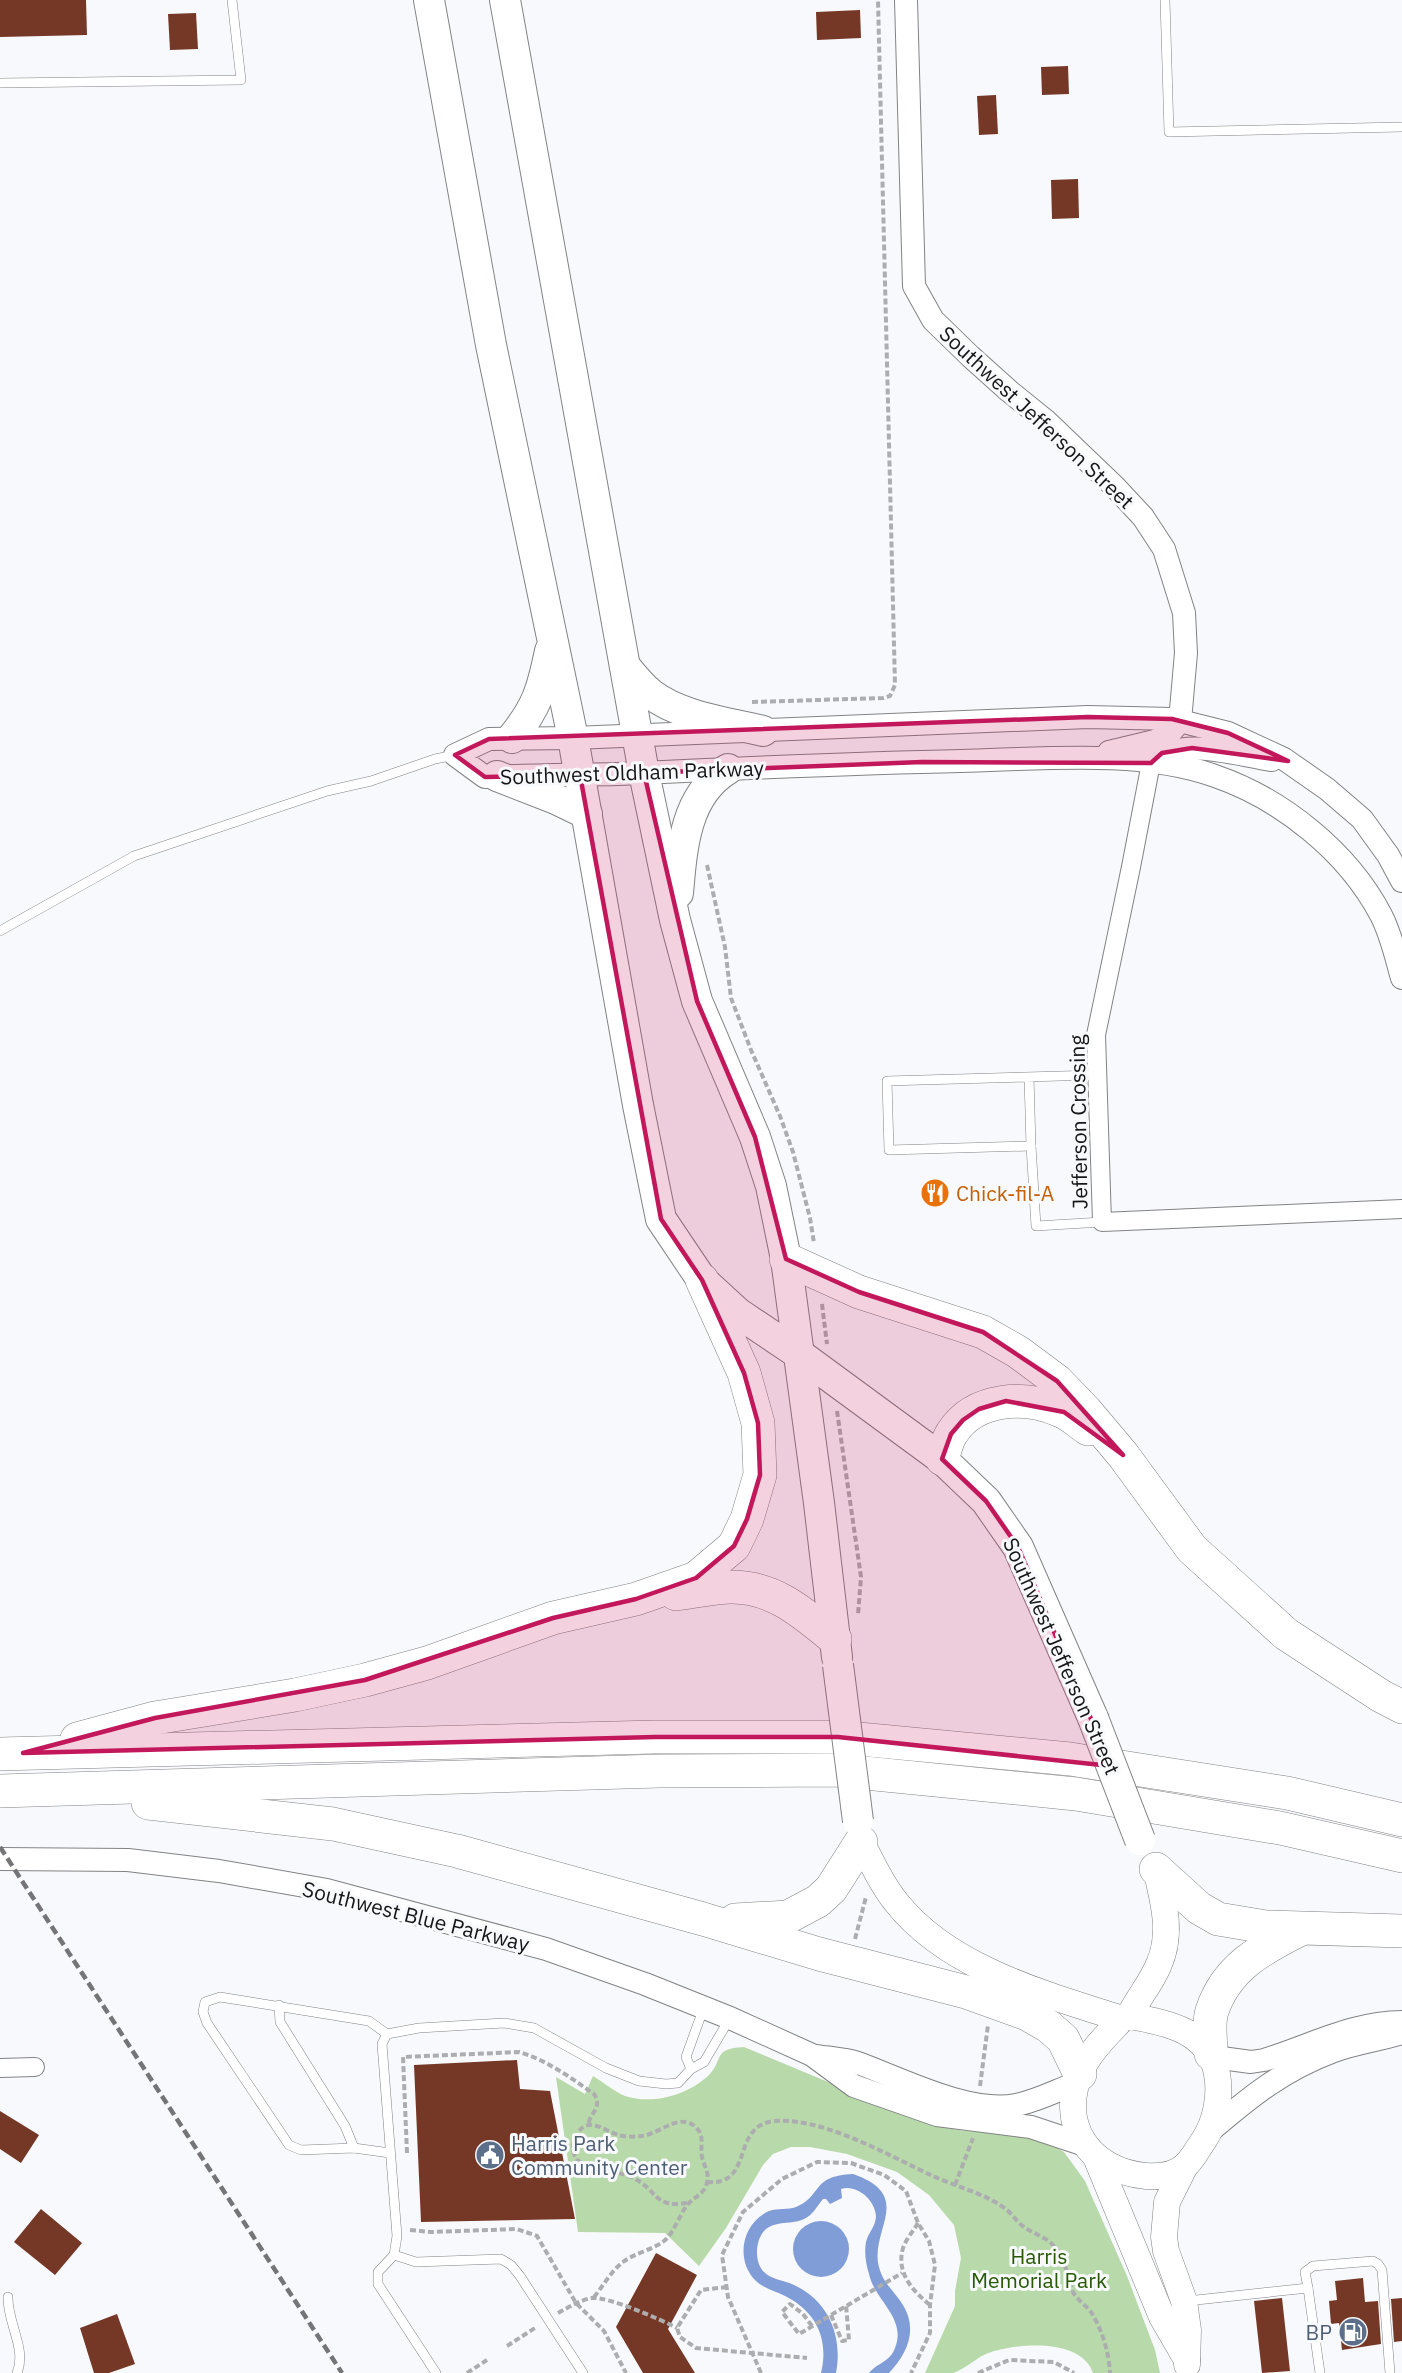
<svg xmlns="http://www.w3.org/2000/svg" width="1402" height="2373" font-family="'IBM Plex Sans',sans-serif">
<rect width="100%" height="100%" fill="#f8f9fc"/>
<path fill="#b8daaa" d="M 744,2047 L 934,2126 L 965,2131 L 1006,2133 L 1042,2139 L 1064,2152 L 1085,2181 L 1127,2276 L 1155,2350 L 1160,2373 L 1093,2373 C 1081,2337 1014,2343 986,2354 C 975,2359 965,2369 953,2373 C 945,2373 933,2373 925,2373 L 955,2306 L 955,2291 L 961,2258 L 954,2225 L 929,2195 L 897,2172 L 847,2154 L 810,2147 L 791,2147 L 773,2154 L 763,2165 L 726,2228 L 699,2266 L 665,2233 L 578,2232 L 556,2077 L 585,2094 L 593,2076 C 603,2082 615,2092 625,2096 C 653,2105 687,2095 708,2076 C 725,2059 711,2049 744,2047 Z"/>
<g fill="#809dd7">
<path d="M 853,2174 C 916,2196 869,2230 879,2267 C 883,2283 893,2290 901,2302 C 919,2328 908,2353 889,2373 L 869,2373 C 877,2363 890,2362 895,2348 C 907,2318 875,2301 869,2274 C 866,2265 864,2252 866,2242 C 868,2233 876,2226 876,2216 C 875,2200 857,2184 841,2189 L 842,2198 L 830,2204 L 826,2199 L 823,2199 C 817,2206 813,2215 804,2219 C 792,2225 776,2220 765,2230 C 755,2240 754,2262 764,2272 C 772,2280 784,2280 794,2285 C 829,2301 843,2337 836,2373 L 821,2373 C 829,2340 817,2313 787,2297 C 776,2291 764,2289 755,2280 C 735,2259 742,2223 769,2211 C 778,2208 788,2210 796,2207 C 823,2196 810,2176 853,2174 Z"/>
<circle cx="821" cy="2249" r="28"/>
</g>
<g fill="#763826">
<path d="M 0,0 L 86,0 L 87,35 L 0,37 Z"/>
<path d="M 860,10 L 861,38 L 817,40 L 816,12 Z"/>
<path d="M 196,13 L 198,49 L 170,50 L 168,14 Z"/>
<path d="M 1068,66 L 1069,94 L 1042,95 L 1041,67 Z"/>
<path d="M 996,95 L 998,134 L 979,135 L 977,96 Z"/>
<path d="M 1078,179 L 1079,218 L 1052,219 L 1051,180 Z"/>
<path d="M 517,2060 L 520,2089 L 550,2091 L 575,2219 L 421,2222 L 414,2065 Z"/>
<path d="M 0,2111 L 39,2135 L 21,2163 L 0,2149 Z"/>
<path d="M 41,2209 L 82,2243 L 55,2275 L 14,2242 Z"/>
<path d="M 656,2253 L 697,2275 L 668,2329 L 695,2373 L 643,2373 L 616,2327 Z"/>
<path d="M 1363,2278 L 1365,2302 L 1378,2301 L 1381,2344 L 1342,2350 L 1339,2323 L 1331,2324 L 1329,2301 L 1337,2300 L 1335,2281 Z"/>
<path d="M 1282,2298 L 1290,2371 L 1262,2373 L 1254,2301 Z"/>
<path d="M 1402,2298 L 1402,2341 L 1394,2342 L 1391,2299 Z"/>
<path d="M 117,2314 L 135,2364 L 109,2373 L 94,2373 L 80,2328 Z"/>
</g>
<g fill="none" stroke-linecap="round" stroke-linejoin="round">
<g stroke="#828385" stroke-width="10">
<g id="service">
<path d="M 1165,0 L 1169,132 L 1402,127"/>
<path d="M 0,83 L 241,80 L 232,0"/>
<path d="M 0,931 L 134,856 L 327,791 L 371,781 L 435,759 L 455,755"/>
<path d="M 1029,1077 L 1031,1146 L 889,1150 L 887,1081 L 1097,1075"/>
<path d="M 1031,1146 L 1036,1226 L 1102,1222"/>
<path d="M 279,2005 L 280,2022 L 345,2126 L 354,2148"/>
<path d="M 387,2034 L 369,2021 L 220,1997 L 205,2002 L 203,2012 L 207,2023 L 289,2145 L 301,2150 L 354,2148 L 390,2153"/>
<path d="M 691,2069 L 686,2057 L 704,2007"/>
<path d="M 394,2255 L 416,2262 L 501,2259 L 511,2265 L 520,2276 L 583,2373"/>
<path d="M 1308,2288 L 1305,2272 L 1313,2266 L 1373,2261 L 1378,2264 L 1382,2270 L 1390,2373"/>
<path d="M 8,2297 C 7,2322 27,2349 17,2373"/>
<path d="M 1187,2301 L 1308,2288 L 1320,2373"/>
<path d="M 436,2373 L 378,2284 L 378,2272 L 394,2255 L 397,2236 L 382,2044 L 387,2034 L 419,2028 L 504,2023 L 534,2028 L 606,2068 L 639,2081 L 666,2084 L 678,2083 L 691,2069 L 704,2062 L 730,2018"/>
</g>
</g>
<g stroke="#828385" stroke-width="20">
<g id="minor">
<path d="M 1151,763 L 1131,867 L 1096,1035 L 1102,1222 L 1402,1209"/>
<path d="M 0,2068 L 35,2067"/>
</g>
</g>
<g stroke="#828385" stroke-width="24">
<g id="tertiary">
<path d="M 906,0 L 914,286 L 933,320 L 970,356 L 1009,391 L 1045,420 L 1115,487 L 1143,517 L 1164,549 L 1184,613 L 1186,653 L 1180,721 L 1171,732 L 1155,741 L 1109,752"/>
<path d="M 1153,761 C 1183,736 1236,755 1272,760"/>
<path d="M 1402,881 L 1388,855 L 1362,819 L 1327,789 L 1284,759 L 1228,733 L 1172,719 L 1088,717 L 573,738 L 489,739 L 455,755 L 485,777 C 529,775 574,775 618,774 C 732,769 847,763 961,761 C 1041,759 1140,749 1215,776 C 1282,799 1348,852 1381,915 C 1391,934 1396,957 1402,978"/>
<path d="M 0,1859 L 128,1860 L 219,1871 L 327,1890 L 546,1949 L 645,1984 L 730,2018 L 812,2055 L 854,2086 L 937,2115 L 1031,2127 L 1085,2145"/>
<path d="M 817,2056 C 830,2058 845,2059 858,2063 C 902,2079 969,2114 1016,2105 C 1037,2101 1057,2090 1077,2083"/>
<path d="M 1214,2057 L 1251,2062 L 1264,2060 C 1310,2046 1353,2022 1402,2022"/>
<path d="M 1209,2132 C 1251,2096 1283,2070 1334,2051 C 1356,2043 1380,2040 1402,2033"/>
</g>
</g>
<g stroke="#828385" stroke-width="27">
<g id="secondary">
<path d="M 861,1842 C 872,1862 881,1884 896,1902 C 948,1968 1044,1994 1122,2019"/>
<path d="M 1129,2016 C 1166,2022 1210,2031 1217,2074 C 1221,2096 1216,2121 1204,2140 C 1198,2148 1193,2159 1185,2166 C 1175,2175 1160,2177 1146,2176 C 1089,2171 1056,2123 1082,2069 C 1091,2050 1108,2034 1122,2019 Z"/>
<path d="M 1129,2016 C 1138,1998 1152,1982 1159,1964 C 1173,1933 1163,1900 1156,1869"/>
<path d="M 1096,2157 L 1162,2317 L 1187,2360"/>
<path d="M 1185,2166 L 1167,2202 L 1164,2237 L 1166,2251 L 1184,2301 L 1188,2330 L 1187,2365"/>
</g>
</g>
<g stroke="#828385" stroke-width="32">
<g id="trunk">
<path d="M 429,0 L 491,345 L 573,738 L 638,1105 L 661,1219 L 702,1280 L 738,1313 L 799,1354 L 942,1459 L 986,1501 L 1018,1547 L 1093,1718"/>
<path d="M 505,0 L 644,773 L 675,920 L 697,1001 L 755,1137 L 771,1186 L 786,1259 L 819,1503 L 837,1657"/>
<path d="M 625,666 C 633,676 641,686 651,694 C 681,717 727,722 763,731"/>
<path d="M 512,738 C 537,707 542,690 550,651"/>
<path d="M 497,776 L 556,799 L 587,814"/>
<path d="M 678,893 C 682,848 685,795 728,769"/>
</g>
</g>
<g stroke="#828385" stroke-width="34">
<g id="motorway">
<path d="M 786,1259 L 859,1292 L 983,1332 L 1018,1352 L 1057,1381 L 1086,1411 L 1123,1455 L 1192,1549 L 1286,1634 L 1381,1696 L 1402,1707"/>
<path d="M 942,1459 C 945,1451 947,1440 952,1433 C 975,1397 1025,1395 1061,1411 C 1071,1415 1079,1423 1088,1429"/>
<path d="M 676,1594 C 694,1592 713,1587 732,1587 C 775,1587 804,1614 835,1639"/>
<path d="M 77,1739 L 155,1718 L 295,1695 L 365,1680 L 427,1663 L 553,1618 L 636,1599 L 696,1578 L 734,1546 L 747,1519 L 760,1475 L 758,1423 L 744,1373 L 702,1280"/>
<path d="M 0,1754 L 655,1737 L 838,1737 L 1070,1759 L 1287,1793 L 1402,1820"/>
<path d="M 0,1791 L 659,1771 L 835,1770 L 1076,1794 L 1280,1828 L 1402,1856"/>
<path d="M 148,1803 L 333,1824 L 457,1851 L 703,1919 L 819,1954 L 966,1992 L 1027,2014 L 1048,2026 L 1063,2039 L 1080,2074"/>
<path d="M 1156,1869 L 1199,1908 L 1218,1919 L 1266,1927 L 1402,1931"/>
<path d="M 735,1920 L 788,1917 L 818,1901 L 831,1889 L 861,1842"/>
<path d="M 1211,2054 C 1211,2041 1208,2023 1212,2011 C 1226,1968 1261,1949 1299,1930"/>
</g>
</g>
<g stroke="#acadaf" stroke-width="4" stroke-dasharray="6 3" stroke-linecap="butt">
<path d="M 752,702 L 883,698 L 890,696 L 895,685 L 878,0"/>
<path d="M 707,865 L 725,947 L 731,998 L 751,1050 L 780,1116 L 793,1152 L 810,1218 L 814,1243"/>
<path d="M 822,1304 L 827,1344"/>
<path d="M 837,1411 L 861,1577 L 858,1615"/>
<path d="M 855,1939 L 866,1897"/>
<path d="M 980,2086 L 988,2025"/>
<path d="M 407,2153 L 403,2057 L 519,2052 C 547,2060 571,2078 594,2094 C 603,2107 590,2113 588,2125"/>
<path d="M 707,2182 C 755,2186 730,2126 774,2121 C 824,2117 889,2156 933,2176 C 957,2187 987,2194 1007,2210 C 1013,2215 1017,2222 1024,2227 C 1034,2234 1046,2237 1054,2246 C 1067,2260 1066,2276 1073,2292 C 1077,2300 1086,2305 1091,2312 C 1102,2329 1109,2353 1110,2373"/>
<path d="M 955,2185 L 973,2138"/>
<path d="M 918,2223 C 914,2230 906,2239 903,2248 C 896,2273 912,2290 930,2305"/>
<path d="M 410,2230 L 431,2232 L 517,2229 L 537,2236 L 576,2303 L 604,2331 L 626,2373"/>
<path d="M 727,2287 L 701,2290 L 677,2328 L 680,2337 L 696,2348 L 807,2358"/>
<path d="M 594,2297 C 603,2286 612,2270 623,2262 C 635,2253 652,2250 664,2241 C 675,2232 679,2214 689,2203 C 696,2196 703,2195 707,2183 C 710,2174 704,2166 702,2157 C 700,2148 704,2139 699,2131 C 682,2108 660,2135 641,2136 C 634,2137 624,2137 618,2135 C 601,2129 584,2113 574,2141 C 572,2146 573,2154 576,2158 C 584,2171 617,2170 631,2177 C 658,2188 653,2211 690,2202"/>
<path d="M 558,2313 C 569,2307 580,2300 592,2298 C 607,2296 662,2320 677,2328"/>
<path d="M 831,2315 L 842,2341 L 849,2340 L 846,2305"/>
<path d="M 812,2326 L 803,2314 L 790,2304 L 782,2312 L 799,2334 L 902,2273"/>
<path d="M 507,2346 L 535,2328"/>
<path d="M 467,2373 L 487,2360"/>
<path d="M 761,2373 L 728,2297 L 722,2255 L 743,2212 L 782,2179 L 817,2162 L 851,2163 L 884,2175 L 906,2191 L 918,2223 L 929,2241 L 935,2265 L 930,2305 L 930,2333 L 911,2373"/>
<path d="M 978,2373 L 1009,2360 L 1054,2362 L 1074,2373"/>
</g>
<use href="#service" stroke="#fff" stroke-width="9"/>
<use href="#minor" stroke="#fff" stroke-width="18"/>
<use href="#tertiary" stroke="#fff" stroke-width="22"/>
<use href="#secondary" stroke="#fff" stroke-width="26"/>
<use href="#trunk" stroke="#fff" stroke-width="30"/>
<use href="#motorway" stroke="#fff" stroke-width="33"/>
<path stroke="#757577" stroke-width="4.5" stroke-dasharray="9 4.5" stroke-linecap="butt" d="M 0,1847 L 342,2373"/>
<g stroke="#828385" stroke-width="32" stroke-linecap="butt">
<g id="trunk-bridge">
<path d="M 838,1665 L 858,1821"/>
<path d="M 1093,1718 L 1140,1840"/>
</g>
</g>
<use href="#trunk-bridge" stroke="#fff" stroke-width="30"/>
</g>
<path fill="#c2185b" fill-opacity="0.2" stroke="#c2185b" stroke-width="4.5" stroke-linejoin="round" d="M 1088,717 L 1172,719 L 1228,733 L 1288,761 L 1192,748 L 1162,753 L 1151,763 L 922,762 L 644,773 L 697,1001 L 755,1137 L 786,1259 L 859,1292 L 983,1332 L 1057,1381 L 1123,1455 L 1064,1412 L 1006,1401 L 979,1409 L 963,1420 L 951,1434 L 942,1459 L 986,1501 L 1018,1547 L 1111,1766 L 838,1737 L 655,1737 L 23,1753 L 155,1718 L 365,1680 L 553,1618 L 636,1599 L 696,1578 L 734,1546 L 747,1519 L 760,1475 L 758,1423 L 744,1373 L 702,1280 L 661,1219 L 580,775 L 485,777 L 455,755 L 489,739 Z"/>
<defs>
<g id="restaurant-disc" transform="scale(1.5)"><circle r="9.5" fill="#e8710a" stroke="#f8f9fc"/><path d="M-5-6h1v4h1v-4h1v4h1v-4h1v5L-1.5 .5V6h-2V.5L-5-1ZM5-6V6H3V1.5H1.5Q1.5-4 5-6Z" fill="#fff"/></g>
<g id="civic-disc" transform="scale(1.5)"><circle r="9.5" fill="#5c6f8a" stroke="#f8f9fc"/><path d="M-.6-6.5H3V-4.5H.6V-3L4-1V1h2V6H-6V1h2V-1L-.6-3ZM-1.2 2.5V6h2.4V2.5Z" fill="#fff"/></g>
<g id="fuel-disc" transform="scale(1.5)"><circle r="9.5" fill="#5c6f8a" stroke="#f8f9fc"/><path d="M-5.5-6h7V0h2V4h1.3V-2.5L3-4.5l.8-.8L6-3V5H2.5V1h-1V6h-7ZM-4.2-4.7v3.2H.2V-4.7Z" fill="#fff"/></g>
</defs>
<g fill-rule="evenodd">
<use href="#restaurant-disc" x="935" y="1193"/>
<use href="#civic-disc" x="490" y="2155"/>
<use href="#fuel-disc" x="1353" y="2332"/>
</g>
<g text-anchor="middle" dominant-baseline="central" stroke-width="6" stroke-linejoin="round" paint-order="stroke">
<g font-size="21" fill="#161617" stroke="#f8f9fc">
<text transform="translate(1037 417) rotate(43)">Southwest Jefferson Street</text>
<text transform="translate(632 772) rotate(-2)">Southwest Oldham Parkway</text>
<text transform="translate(1078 1122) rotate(-91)">Jefferson Crossing</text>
<text transform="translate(1062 1656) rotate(66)">Southwest Jefferson Street</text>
<text transform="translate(416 1916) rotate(14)">Southwest Blue Parkway</text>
</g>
<g font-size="21" fill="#c56008" stroke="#f8f9fc" text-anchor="start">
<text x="956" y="1193">Chick-fil-A</text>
</g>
<g font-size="21" fill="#4e5e75" stroke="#f8f9fc" text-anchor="start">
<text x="511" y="2143">Harris Park<tspan x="511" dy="24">Community Center</tspan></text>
<text x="1332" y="2332" text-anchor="end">BP</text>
</g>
<g font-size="21" fill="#265902" stroke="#f8f9fc">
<text x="1039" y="2256">Harris<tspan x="1039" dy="24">Memorial Park</tspan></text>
</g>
</g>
</svg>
